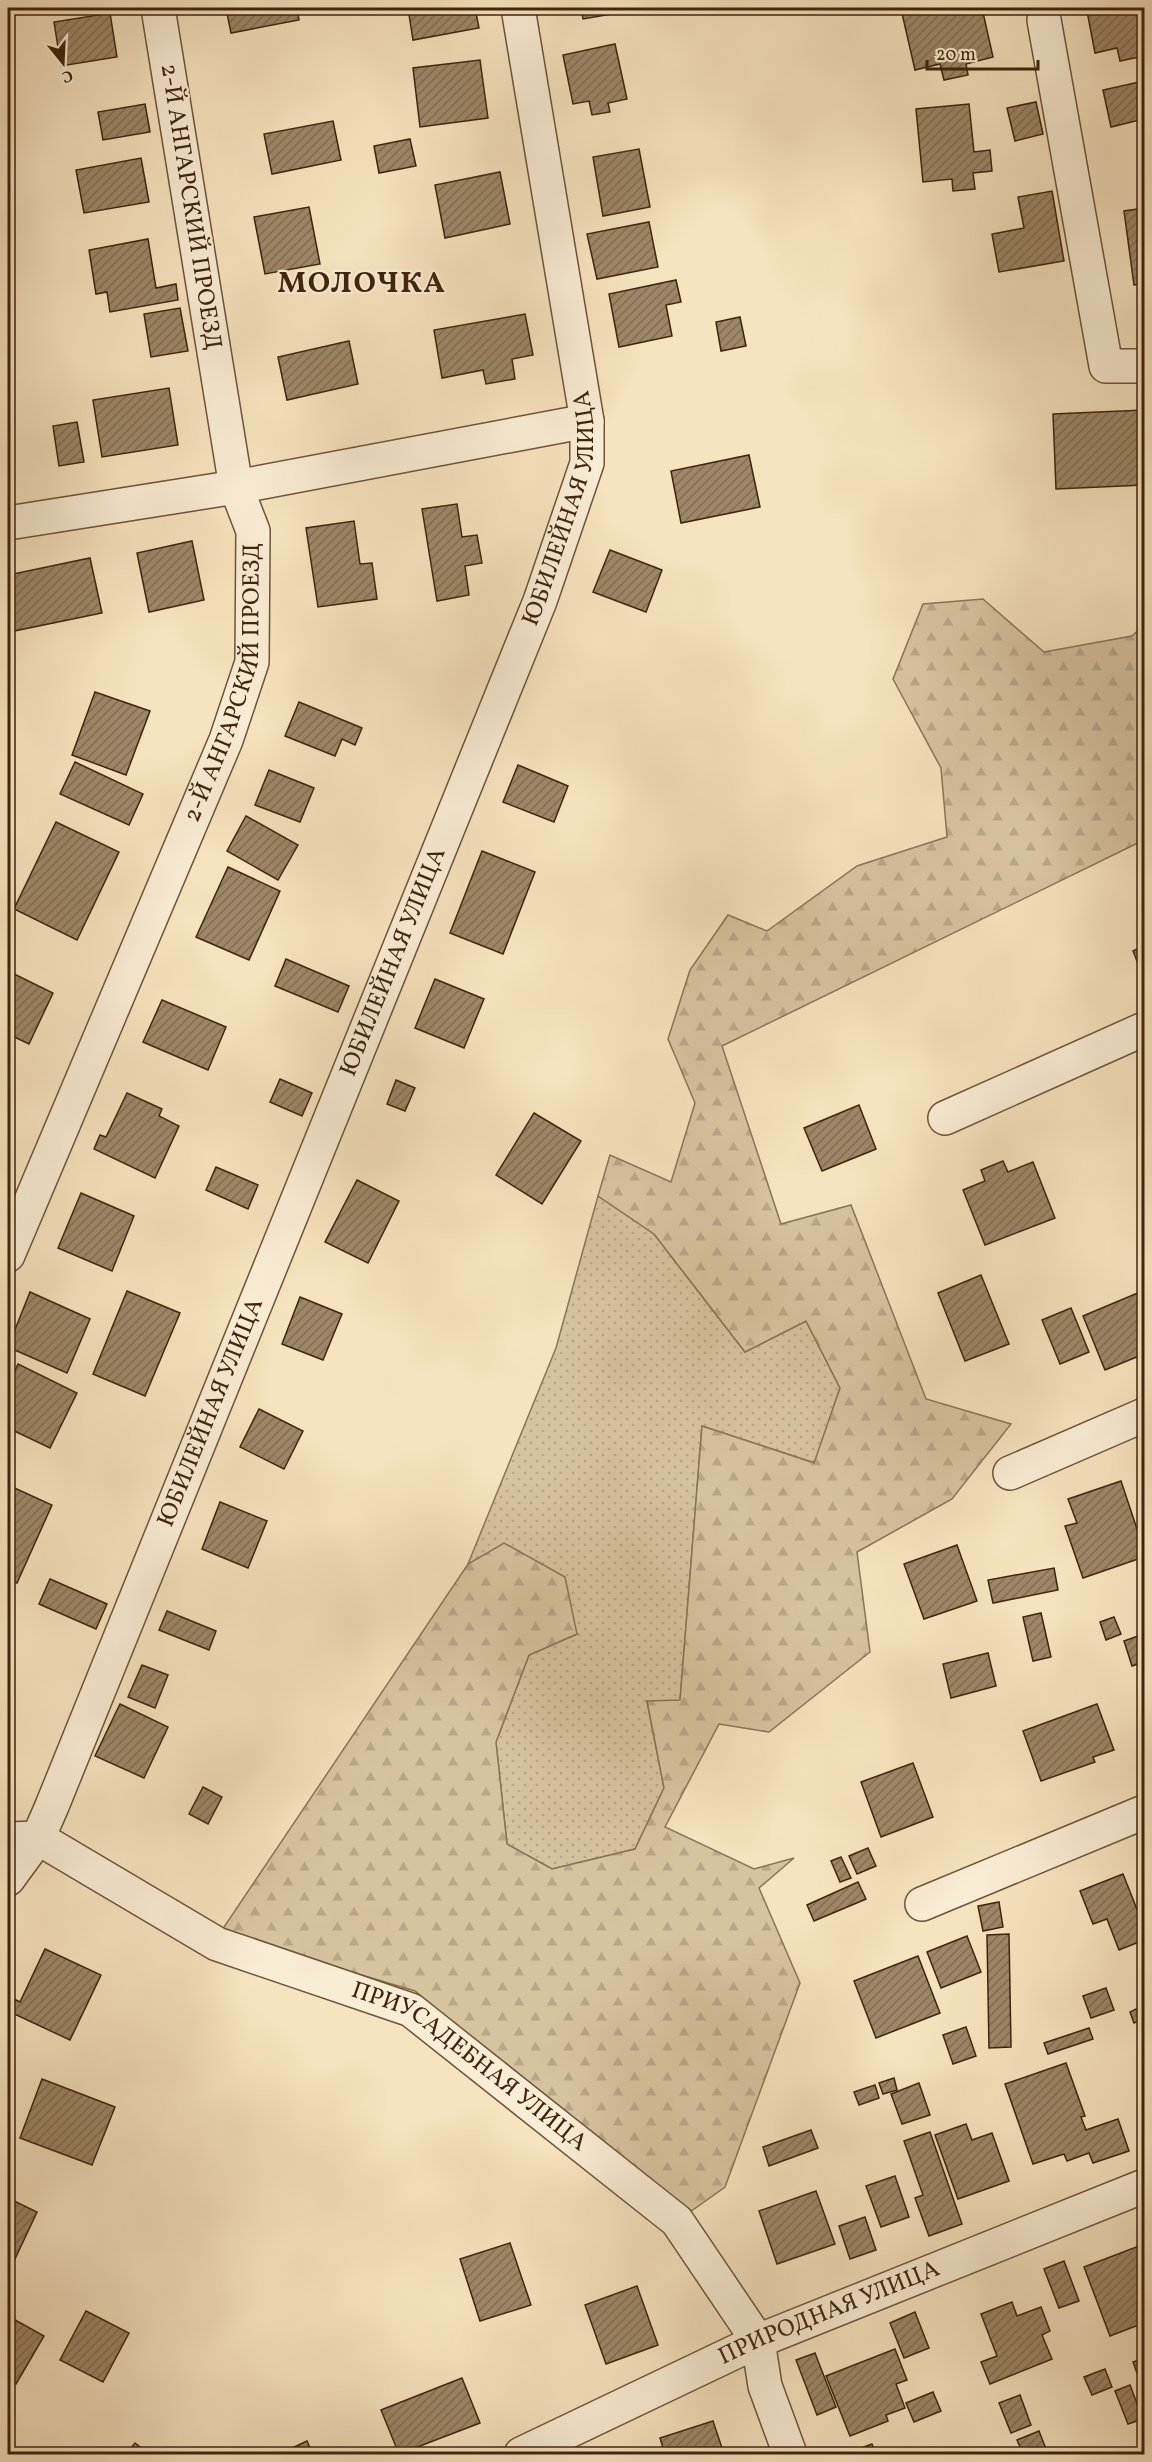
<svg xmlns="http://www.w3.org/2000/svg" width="1152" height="2462" font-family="Vollkorn,serif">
<defs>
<pattern id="grass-dots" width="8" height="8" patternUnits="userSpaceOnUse" patternTransform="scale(1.5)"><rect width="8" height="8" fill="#d8c3a1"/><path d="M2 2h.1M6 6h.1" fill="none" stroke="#baa789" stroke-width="1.8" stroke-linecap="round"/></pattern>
<pattern id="forest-firs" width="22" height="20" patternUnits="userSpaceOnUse" patternTransform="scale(1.5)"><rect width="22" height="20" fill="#d8c3a1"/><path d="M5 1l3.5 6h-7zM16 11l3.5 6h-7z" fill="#baa789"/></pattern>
<pattern id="building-hatch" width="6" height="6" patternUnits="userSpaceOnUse" patternTransform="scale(1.5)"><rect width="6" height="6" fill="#9e8769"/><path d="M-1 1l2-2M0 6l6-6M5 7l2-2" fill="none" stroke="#826e55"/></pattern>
</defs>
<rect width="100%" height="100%" fill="#f7e3bf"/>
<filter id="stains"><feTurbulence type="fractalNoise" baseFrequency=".00333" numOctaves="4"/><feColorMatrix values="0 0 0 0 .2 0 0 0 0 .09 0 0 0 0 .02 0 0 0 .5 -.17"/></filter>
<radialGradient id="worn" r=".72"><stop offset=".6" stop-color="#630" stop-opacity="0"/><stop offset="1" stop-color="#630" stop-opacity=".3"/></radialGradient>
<path fill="url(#grass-dots)" stroke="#8b7456" stroke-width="1.5" d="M 598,1196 L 654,1234 L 745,1352 L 806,1321 L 840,1388 L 815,1463 L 702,1426 L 680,1701 L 647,1702 L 664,1788 L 635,1849 L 552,1869 L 507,1844 L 496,1742 L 529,1655 L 577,1634 L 468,1564 L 556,1348 Z"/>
<path fill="url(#forest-firs)" stroke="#8b7456" stroke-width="1.5" d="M 983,599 L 1044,652 L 1132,636 L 1144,625 L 1144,840 L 722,1046 L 781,1224 L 851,1205 L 926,1399 L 1011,1424 L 952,1499 L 857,1552 L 870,1652 L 769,1732 L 719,1724 L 665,1827 L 754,1869 L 794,1858 L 759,1888 L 800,1983 L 725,2187 L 687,2214 L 415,1991 L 220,1933 L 468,1564 L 504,1543 L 565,1577 L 577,1634 L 529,1655 L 496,1742 L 507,1844 L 552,1869 L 635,1849 L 664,1788 L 647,1701 L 680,1700 L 702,1426 L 814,1463 L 840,1388 L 806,1321 L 745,1352 L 654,1234 L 598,1196 L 610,1155 L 671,1182 L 695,1103 L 668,1039 L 690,970 L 728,915 L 767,931 L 857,866 L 947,837 L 941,768 L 893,679 L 923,604 Z"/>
<g fill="url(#building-hatch)" stroke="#3e240c" stroke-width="1.5">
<path d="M 226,8 L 297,8 L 299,20 L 231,33 Z"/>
<path d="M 408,8 L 475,8 L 479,28 L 413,40 Z"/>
<path d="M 581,8 L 623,8 L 624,12 L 583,19 Z"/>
<path d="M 909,8 L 982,8 L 993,57 L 966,64 L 968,75 L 944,80 L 940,64 L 915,70 L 901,9 Z"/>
<path d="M 1105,8 L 1144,8 L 1144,56 L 1120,61 L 1117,48 L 1095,53 L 1087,11 Z"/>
<path d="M 110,13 L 117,57 L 61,66 L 54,22 Z"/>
<path d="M 615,44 L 627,99 L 608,103 L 610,112 L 592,115 L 589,101 L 573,104 L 563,55 Z"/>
<path d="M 480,60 L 488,118 L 420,127 L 413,68 Z"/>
<path d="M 1144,81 L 1144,119 L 1111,127 L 1103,90 Z"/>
<path d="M 1036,102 L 1043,134 L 1015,141 L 1007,108 Z"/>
<path d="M 145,104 L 150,132 L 103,140 L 98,112 Z"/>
<path d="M 969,104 L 974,152 L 990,150 L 992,171 L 973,173 L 975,189 L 953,191 L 952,179 L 923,182 L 916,109 Z"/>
<path d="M 333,121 L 341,160 L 272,174 L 264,134 Z"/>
<path d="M 410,139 L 416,166 L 379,173 L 374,146 Z"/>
<path d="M 639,149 L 650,207 L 603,216 L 593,157 Z"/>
<path d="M 141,158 L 149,202 L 84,213 L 76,170 Z"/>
<path d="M 500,172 L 510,224 L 445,238 L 435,185 Z"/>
<path d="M 1052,191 L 1064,261 L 999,272 L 992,234 L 1024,228 L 1018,197 Z"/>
<path d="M 309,207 L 320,264 L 265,274 L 254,217 Z"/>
<path d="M 1144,208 L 1144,284 L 1134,285 L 1124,211 Z"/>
<path d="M 649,222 L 658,267 L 597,279 L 587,234 Z"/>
<path d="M 148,239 L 156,288 L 176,284 L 178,300 L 110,312 L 107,292 L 96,294 L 89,250 Z"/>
<path d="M 676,280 L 681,302 L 666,305 L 672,336 L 619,347 L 609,294 Z"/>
<path d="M 180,308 L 188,351 L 151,357 L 144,314 Z"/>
<path d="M 525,314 L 533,355 L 512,359 L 515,379 L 486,384 L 483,370 L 442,378 L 434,330 Z"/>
<path d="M 740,317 L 746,346 L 721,351 L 716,322 Z"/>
<path d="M 349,341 L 358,384 L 287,400 L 278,357 Z"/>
<path d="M 169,388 L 178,445 L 102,457 L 93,400 Z"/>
<path d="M 1144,410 L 1144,485 L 1056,489 L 1053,414 Z"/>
<path d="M 77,422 L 84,462 L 59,466 L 53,426 Z"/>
<path d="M 749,455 L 760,507 L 681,523 L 671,471 Z"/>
<path d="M 457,504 L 462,537 L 477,535 L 482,563 L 465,566 L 469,595 L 437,601 L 422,509 Z"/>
<path d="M 354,521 L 360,564 L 372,563 L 377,599 L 318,607 L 306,528 Z"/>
<path d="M 192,541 L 204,600 L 149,612 L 137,553 Z"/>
<path d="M 610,550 L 662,570 L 646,612 L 593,592 Z"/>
<path d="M 90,558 L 102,613 L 14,631 L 8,599 L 8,575 Z"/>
<path d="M 95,692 L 150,711 L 126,775 L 72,755 Z"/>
<path d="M 299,702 L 362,728 L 355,745 L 342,739 L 335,756 L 285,736 Z"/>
<path d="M 75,762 L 143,794 L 129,825 L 60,794 Z"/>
<path d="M 518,765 L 568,786 L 554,822 L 503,802 Z"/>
<path d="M 269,770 L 314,788 L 300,822 L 255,805 Z"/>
<path d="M 246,816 L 298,845 L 278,880 L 227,851 Z"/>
<path d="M 56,822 L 119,852 L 77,940 L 14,909 Z"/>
<path d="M 482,851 L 535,872 L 503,954 L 450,933 Z"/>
<path d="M 228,867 L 280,891 L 249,960 L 196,937 Z"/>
<path d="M 1144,946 L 1144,979 L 1133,951 Z"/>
<path d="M 286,959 L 349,986 L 338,1012 L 275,986 Z"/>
<path d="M 8,971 L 53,993 L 29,1044 L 8,1034 Z"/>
<path d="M 435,979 L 484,999 L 464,1048 L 415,1028 Z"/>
<path d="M 162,1000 L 226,1027 L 208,1070 L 143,1042 Z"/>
<path d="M 280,1079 L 312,1093 L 302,1116 L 270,1102 Z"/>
<path d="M 396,1080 L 415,1088 L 405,1111 L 387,1104 Z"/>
<path d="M 8,1092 L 13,1095 L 8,1107 Z"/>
<path d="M 127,1093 L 162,1109 L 159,1116 L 179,1126 L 155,1178 L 94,1149 L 100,1135 L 106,1137 Z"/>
<path d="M 859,1105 L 876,1149 L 822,1171 L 804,1128 Z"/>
<path d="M 534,1113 L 581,1141 L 542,1204 L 496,1175 Z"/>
<path d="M 1003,1161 L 1008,1172 L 1033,1162 L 1055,1218 L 985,1245 L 963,1190 L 985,1181 L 981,1170 Z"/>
<path d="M 216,1167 L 258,1185 L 248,1209 L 206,1190 Z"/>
<path d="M 357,1180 L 399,1201 L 368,1263 L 325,1242 Z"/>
<path d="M 81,1193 L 134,1216 L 112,1271 L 58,1248 Z"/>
<path d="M 981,1275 L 1009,1344 L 965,1361 L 938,1293 Z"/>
<path d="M 127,1291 L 180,1313 L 145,1396 L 93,1374 Z"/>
<path d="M 30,1292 L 90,1319 L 67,1373 L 8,1347 Z"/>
<path d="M 1140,1292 L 1144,1303 L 1144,1354 L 1105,1370 L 1083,1316 Z"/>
<path d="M 300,1297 L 342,1314 L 323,1360 L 282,1344 Z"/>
<path d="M 1071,1308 L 1089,1352 L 1060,1364 L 1042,1320 Z"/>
<path d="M 18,1364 L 77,1393 L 50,1448 L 8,1428 L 8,1386 Z"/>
<path d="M 259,1409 L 303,1431 L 284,1469 L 240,1447 Z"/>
<path d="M 1121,1481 L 1144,1550 L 1144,1557 L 1083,1578 L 1065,1526 L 1077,1523 L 1068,1499 Z"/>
<path d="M 8,1485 L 52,1505 L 17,1583 L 8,1579 Z"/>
<path d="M 220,1502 L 267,1521 L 248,1568 L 202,1549 Z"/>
<path d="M 957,1545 L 977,1601 L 924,1619 L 904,1564 Z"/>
<path d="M 1054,1568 L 1058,1590 L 993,1603 L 988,1580 Z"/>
<path d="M 50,1579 L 107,1604 L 96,1629 L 39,1604 Z"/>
<path d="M 167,1611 L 216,1631 L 209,1650 L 159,1630 Z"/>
<path d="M 1041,1613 L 1051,1657 L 1033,1661 L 1023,1617 Z"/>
<path d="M 1114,1617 L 1121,1634 L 1106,1640 L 1100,1622 Z"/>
<path d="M 1138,1636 L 1144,1662 L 1132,1666 L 1124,1641 Z"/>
<path d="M 988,1653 L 996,1686 L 951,1698 L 943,1664 Z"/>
<path d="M 142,1665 L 168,1675 L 155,1708 L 128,1697 Z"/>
<path d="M 120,1704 L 168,1727 L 144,1778 L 95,1756 Z"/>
<path d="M 1097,1704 L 1114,1750 L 1093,1757 L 1095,1762 L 1041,1781 L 1023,1731 Z"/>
<path d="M 913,1763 L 933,1817 L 881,1837 L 861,1782 Z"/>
<path d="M 203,1787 L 222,1797 L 208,1824 L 189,1814 Z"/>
<path d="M 868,1848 L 876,1866 L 857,1874 L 849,1856 Z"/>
<path d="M 841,1857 L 851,1878 L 840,1882 L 831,1861 Z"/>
<path d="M 1123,1874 L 1144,1927 L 1144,1940 L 1119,1950 L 1107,1919 L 1093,1924 L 1080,1891 Z"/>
<path d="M 858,1882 L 866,1899 L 814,1921 L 807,1905 Z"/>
<path d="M 999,1902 L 1003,1927 L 983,1931 L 978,1906 Z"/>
<path d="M 1009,1934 L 1011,2047 L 989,2048 L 987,1935 Z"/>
<path d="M 967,1936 L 981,1972 L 941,1988 L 927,1952 Z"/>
<path d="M 45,1949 L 101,1975 L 70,2040 L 8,2011 L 10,1997 L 20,2002 Z"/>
<path d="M 918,1956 L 940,2013 L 876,2038 L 854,1981 Z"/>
<path d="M 1106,1988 L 1114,2010 L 1091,2018 L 1083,1996 Z"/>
<path d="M 1144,2005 L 1144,2019 L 1134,2023 L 1130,2012 Z"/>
<path d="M 966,2027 L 976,2056 L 953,2064 L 943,2035 Z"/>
<path d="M 1089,2028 L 1093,2039 L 1048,2054 L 1044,2043 Z"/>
<path d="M 1066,2063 L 1085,2116 L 1081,2117 L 1086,2130 L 1118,2119 L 1129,2151 L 1093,2163 L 1089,2153 L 1067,2161 L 1064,2154 L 1033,2164 L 1005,2084 Z"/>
<path d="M 894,2078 L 897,2090 L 883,2094 L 879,2083 Z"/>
<path d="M 42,2079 L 115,2107 L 92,2165 L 20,2138 Z"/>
<path d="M 919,2083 L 930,2115 L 902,2124 L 891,2094 Z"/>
<path d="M 875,2085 L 879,2098 L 859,2105 L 854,2092 Z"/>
<path d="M 966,2124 L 972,2140 L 992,2133 L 1009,2181 L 958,2199 L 935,2135 Z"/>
<path d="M 811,2130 L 818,2148 L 769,2166 L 763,2147 Z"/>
<path d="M 930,2132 L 962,2224 L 929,2236 L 915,2198 L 923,2195 L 904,2141 Z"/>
<path d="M 895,2176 L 909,2217 L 881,2227 L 866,2186 Z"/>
<path d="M 816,2191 L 835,2244 L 777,2264 L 759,2211 Z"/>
<path d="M 8,2198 L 37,2212 L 14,2261 L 8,2258 Z"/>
<path d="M 865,2217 L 876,2250 L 850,2259 L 839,2226 Z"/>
<path d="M 510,2243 L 531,2305 L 480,2321 L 460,2259 Z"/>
<path d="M 1144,2244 L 1144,2267 L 1140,2269 L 1144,2279 L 1144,2323 L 1110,2336 L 1084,2267 Z"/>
<path d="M 1064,2261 L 1079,2301 L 1059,2308 L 1044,2269 Z"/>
<path d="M 637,2286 L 658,2345 L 606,2364 L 585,2305 Z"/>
<path d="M 1012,2302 L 1017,2316 L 1041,2307 L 1050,2331 L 1042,2335 L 1052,2359 L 990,2384 L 981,2362 L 997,2356 L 981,2314 Z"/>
<path d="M 86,2311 L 129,2333 L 103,2382 L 60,2360 Z"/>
<path d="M 915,2312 L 929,2348 L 904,2358 L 890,2323 Z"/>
<path d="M 8,2316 L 44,2336 L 16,2384 L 8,2380 Z"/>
<path d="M 895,2349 L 907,2380 L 896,2384 L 905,2408 L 886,2415 L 888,2421 L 850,2436 L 826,2376 Z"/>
<path d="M 815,2353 L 836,2407 L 817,2415 L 796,2360 Z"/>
<path d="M 1144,2358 L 1144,2374 L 1138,2376 L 1133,2362 Z"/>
<path d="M 1105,2369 L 1112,2387 L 1092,2395 L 1084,2377 Z"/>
<path d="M 462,2378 L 480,2423 L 399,2454 L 381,2410 Z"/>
<path d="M 1130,2385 L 1143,2419 L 1128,2424 L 1115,2391 Z"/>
<path d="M 933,2392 L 941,2411 L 914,2422 L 906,2403 Z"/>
<path d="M 1020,2395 L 1031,2425 L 1011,2433 L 999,2403 Z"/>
<path d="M 713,2421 L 724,2454 L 665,2454 L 660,2438 Z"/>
<path d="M 1039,2431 L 1048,2454 L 1023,2454 L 1017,2440 Z"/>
<path d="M 307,2441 L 313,2454 L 279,2454 Z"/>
<path d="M 135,2443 L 149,2454 L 126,2454 Z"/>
<path d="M 872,2444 L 876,2454 L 845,2454 Z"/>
<path d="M 922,2449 L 924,2454 L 908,2454 Z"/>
</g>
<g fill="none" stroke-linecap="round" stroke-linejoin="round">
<g stroke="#6c5439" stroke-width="36">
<g id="minor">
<path d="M 1044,20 L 1106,366 L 1144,366"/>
<path d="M 8,523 L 236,487 L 587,421"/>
<path d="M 945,1118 L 1144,1029"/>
<path id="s1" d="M 8,1255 L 226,740 L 252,662 L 253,531 L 236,487 L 158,8"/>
<path d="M 1010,1473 L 1144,1415"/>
<path id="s2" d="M 8,1839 L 38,1838 L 217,1944 L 411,2010 L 677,2221 L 758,2341 L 765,2386 L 790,2454"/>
<path id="s3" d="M 8,1879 L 38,1838 L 52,1806 L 540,601 L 587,463 L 587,421 L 518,8"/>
<path d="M 922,1904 L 1144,1812"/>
<path id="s4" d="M 521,2454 L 758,2341 L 1144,2186"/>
</g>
</g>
<use href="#minor" stroke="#faedd5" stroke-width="33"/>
</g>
<g text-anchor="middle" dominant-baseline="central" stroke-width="4.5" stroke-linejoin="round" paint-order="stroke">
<g font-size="24" fill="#3e240c" stroke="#faedd5">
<text transform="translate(190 207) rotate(81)">2-Й АНГАРСКИЙ ПРОЕЗД</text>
<text stroke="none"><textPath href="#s3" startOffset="1482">ЮБИЛЕЙНАЯ УЛИЦА</textPath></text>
<text stroke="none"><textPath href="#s1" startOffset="616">2-Й АНГАРСКИЙ ПРОЕЗД</textPath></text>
<text stroke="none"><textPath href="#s3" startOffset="996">ЮБИЛЕЙНАЯ УЛИЦА</textPath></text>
<text stroke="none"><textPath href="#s3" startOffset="510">ЮБИЛЕЙНАЯ УЛИЦА</textPath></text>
<text stroke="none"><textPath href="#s2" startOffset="522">ПРИУСАДЕБНАЯ УЛИЦА</textPath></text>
<text stroke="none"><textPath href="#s4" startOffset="339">ПРИРОДНАЯ УЛИЦА</textPath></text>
</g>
<g font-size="30" font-weight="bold" letter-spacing="1.5" fill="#3e240c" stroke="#faedd5">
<text x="362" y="284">МОЛОЧКА</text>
</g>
</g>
<rect width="1152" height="2462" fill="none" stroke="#f7e3bf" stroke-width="30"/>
<rect x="9" y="9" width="1134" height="2444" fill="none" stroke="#3e240c" stroke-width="3"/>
<rect x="15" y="15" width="1122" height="2432" fill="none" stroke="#3e240c" stroke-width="1.5"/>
<g transform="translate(63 63) rotate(162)" stroke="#faedd5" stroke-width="4.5" paint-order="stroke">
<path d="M0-4.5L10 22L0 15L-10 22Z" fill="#3e240c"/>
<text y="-9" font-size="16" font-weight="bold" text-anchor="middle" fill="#3e240c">С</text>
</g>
<path d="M927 60v9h111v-9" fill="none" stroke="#3e240c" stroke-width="3"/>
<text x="936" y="60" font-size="18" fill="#3e240c" stroke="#faedd5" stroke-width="4.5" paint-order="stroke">20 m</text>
<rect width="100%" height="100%" filter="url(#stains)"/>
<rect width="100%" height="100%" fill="url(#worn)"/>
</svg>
